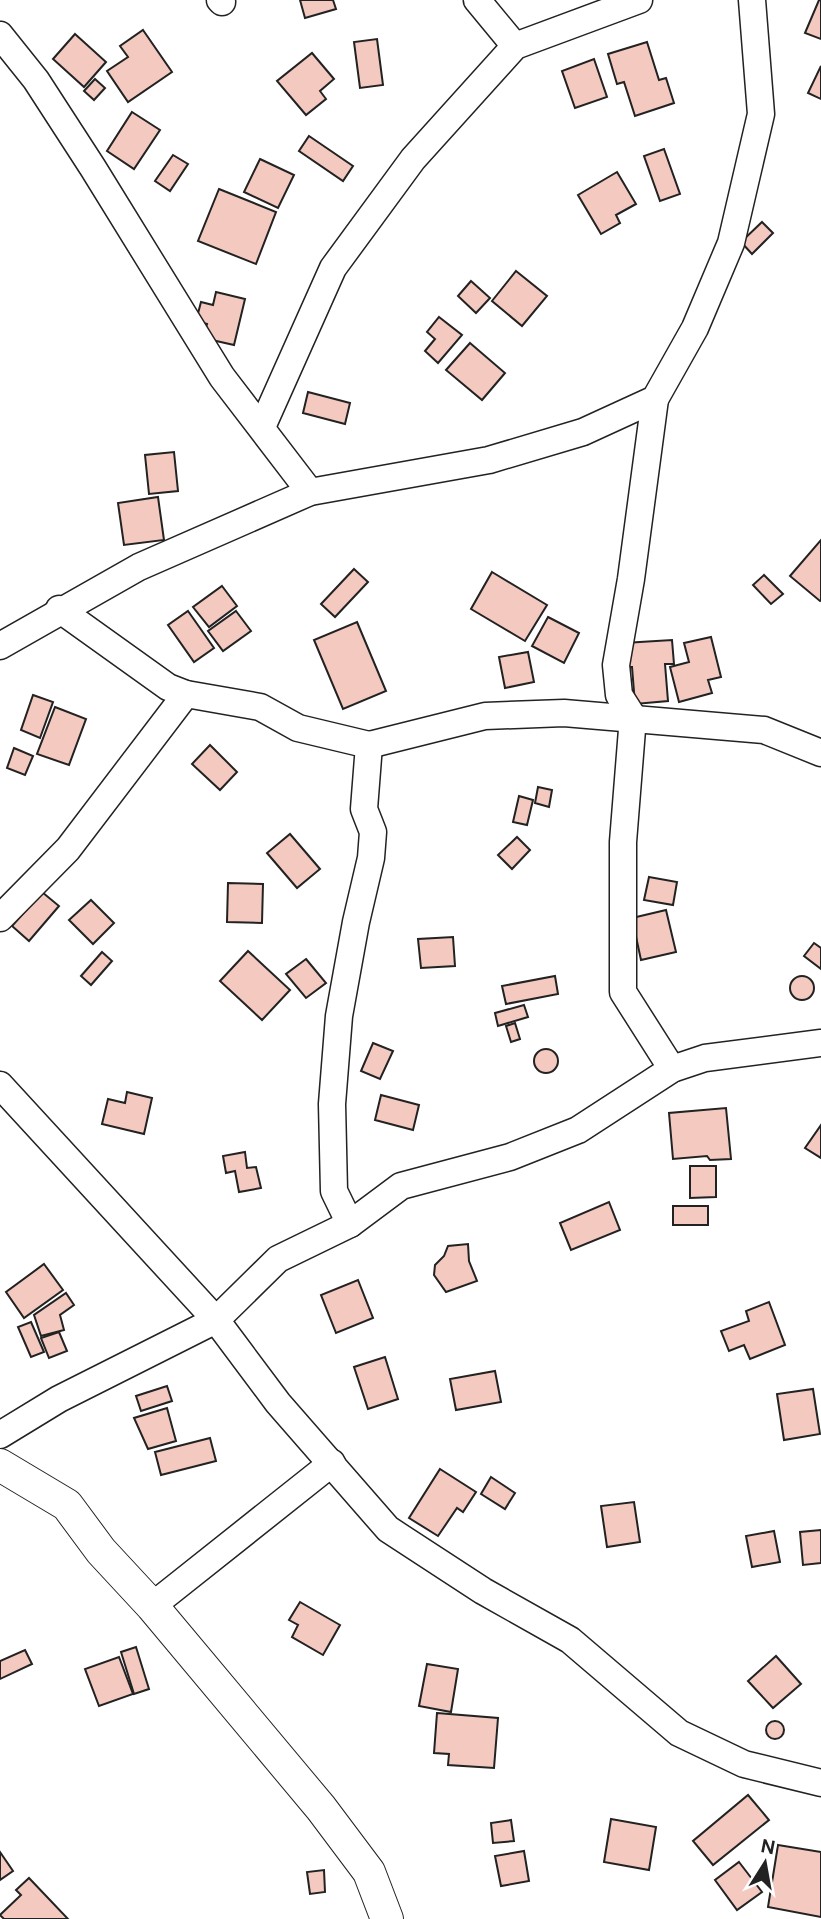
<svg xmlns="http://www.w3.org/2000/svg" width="821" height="1919" font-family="'DM Sans',sans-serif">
<rect width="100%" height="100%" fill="#fff"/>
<g fill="#f3c9c0" stroke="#222" stroke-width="2">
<path d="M 300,0 L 333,0 L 336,9 L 305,18 Z"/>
<path d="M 819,0 L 821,0 L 821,39 L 805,33 Z"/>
<path d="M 143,30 L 172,72 L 128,102 L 107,71 L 128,57 L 120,46 Z"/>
<path d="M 75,34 L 106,62 L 84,87 L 53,59 Z"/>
<path d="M 377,39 L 383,85 L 360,88 L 354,42 Z"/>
<path d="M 647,42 L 659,80 L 666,78 L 674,103 L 635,116 L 624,82 L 617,84 L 608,54 Z"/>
<path d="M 312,53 L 334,79 L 320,91 L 326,99 L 306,115 L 277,81 Z"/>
<path d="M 594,59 L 607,97 L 575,108 L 562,71 Z"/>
<path d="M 821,66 L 821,99 L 808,93 Z"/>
<path d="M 95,79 L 105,88 L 94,100 L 84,91 Z"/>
<path d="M 132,112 L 160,130 L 134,169 L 107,151 Z"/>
<path d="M 309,136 L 353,166 L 343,181 L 299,151 Z"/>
<path d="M 664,149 L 680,194 L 660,201 L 644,156 Z"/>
<path d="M 173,155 L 188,164 L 170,191 L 155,181 Z"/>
<path d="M 260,159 L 294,175 L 278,208 L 244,192 Z"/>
<path d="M 617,172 L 636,204 L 616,215 L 620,223 L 601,234 L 578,195 Z"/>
<path d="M 219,189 L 276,212 L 256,264 L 198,241 Z"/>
<path d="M 762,222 L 773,233 L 752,254 L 741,242 Z"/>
<path d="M 516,271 L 547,296 L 522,326 L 492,301 Z"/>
<path d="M 471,281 L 490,298 L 476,313 L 458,296 Z"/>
<path d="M 216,292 L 245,299 L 234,345 L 203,338 L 207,324 L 196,321 L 201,302 L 213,305 Z"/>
<path d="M 439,317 L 462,335 L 438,363 L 425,351 L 435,339 L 427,332 Z"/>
<path d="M 470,343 L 505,373 L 482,400 L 446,370 Z"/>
<path d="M 308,392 L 350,403 L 345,424 L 303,413 Z"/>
<path d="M 174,452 L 178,491 L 149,494 L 145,455 Z"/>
<path d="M 158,497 L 164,540 L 124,545 L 118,503 Z"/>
<path d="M 821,540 L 821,600 L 820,601 L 790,576 Z"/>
<path d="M 354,569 L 368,582 L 335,617 L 321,604 Z"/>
<path d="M 492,572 L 547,605 L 525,641 L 471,609 Z"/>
<path d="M 764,575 L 783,594 L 771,604 L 753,585 Z"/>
<path d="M 222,586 L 237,606 L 209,627 L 193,607 Z"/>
<path d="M 188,611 L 214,648 L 194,662 L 168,625 Z"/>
<path d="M 236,611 L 251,631 L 223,651 L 208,631 Z"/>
<path d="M 548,617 L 579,633 L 564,663 L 532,646 Z"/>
<path d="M 357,622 L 386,691 L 343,709 L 314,640 Z"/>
<path d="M 711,637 L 721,677 L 708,680 L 712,693 L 679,702 L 670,667 L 689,662 L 684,643 Z"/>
<path d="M 672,640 L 674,664 L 665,664 L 668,701 L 635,704 L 632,667 L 626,667 L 624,643 Z"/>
<path d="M 528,652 L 534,682 L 505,688 L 499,657 Z"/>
<path d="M 33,695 L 53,702 L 40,738 L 21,730 Z"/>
<path d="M 55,707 L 86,719 L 69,765 L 37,754 Z"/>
<path d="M 210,745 L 237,772 L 220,790 L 192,764 Z"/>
<path d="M 14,748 L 33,756 L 25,775 L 7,768 Z"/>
<path d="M 538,787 L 552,790 L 549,807 L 535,803 Z"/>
<path d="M 519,796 L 533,800 L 527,825 L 513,822 Z"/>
<path d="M 290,834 L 320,869 L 297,888 L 267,853 Z"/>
<path d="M 517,837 L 530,850 L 512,869 L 498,855 Z"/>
<path d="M 649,877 L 677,882 L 673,905 L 644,900 Z"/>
<path d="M 228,883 L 263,884 L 262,923 L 227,922 Z"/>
<path d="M 42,892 L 59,906 L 29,941 L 12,926 Z"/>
<path d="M 91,900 L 114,923 L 93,944 L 69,920 Z"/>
<path d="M 666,910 L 676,952 L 641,960 L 632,918 Z"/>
<path d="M 453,937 L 455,966 L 421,968 L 418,939 Z"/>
<path d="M 814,943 L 821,948 L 821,969 L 804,956 Z"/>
<path d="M 248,951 L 290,990 L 262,1020 L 220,981 Z"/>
<path d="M 102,952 L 112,961 L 91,985 L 81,976 Z"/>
<path d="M 306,959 L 326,983 L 306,998 L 286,974 Z"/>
<path d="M 555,976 L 558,994 L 506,1004 L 502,986 Z"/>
<circle cx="802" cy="988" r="12"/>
<path d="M 524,1005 L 528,1017 L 498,1026 L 495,1013 Z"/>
<path d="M 515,1023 L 520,1039 L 511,1042 L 506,1026 Z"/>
<path d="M 373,1043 L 393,1051 L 380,1079 L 361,1071 Z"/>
<circle cx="546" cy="1061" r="12"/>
<path d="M 127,1092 L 152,1098 L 144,1134 L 102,1124 L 108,1099 L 125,1103 Z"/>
<path d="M 381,1095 L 419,1105 L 413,1130 L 375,1120 Z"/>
<path d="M 726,1108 L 731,1159 L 710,1160 L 707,1156 L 673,1159 L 669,1113 Z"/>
<path d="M 821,1125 L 821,1158 L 805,1148 Z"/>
<path d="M 245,1152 L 247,1168 L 256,1167 L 261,1188 L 239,1192 L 235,1171 L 226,1173 L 223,1156 Z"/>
<path d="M 690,1166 L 716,1166 L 716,1197 L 690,1198 Z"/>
<path d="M 609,1202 L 620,1230 L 571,1250 L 560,1223 Z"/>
<rect x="673" y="1206" width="35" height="19"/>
<path d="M 468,1244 L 469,1261 L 477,1281 L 446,1292 L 434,1275 L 435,1265 L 444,1256 L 448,1246 Z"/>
<path d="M 44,1264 L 63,1290 L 24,1318 L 6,1292 Z"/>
<path d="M 358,1280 L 373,1318 L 336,1333 L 321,1295 Z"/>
<path d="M 66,1293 L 74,1305 L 60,1315 L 64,1330 L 41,1336 L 34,1315 Z"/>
<path d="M 769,1302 L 785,1345 L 750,1359 L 744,1345 L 729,1351 L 721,1331 L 749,1321 L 746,1311 Z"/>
<path d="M 31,1322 L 44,1352 L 31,1357 L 18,1327 Z"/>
<path d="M 59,1332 L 67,1351 L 49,1358 L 41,1338 Z"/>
<path d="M 385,1357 L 398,1399 L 368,1409 L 354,1367 Z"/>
<path d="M 495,1371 L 501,1402 L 456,1410 L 450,1379 Z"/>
<path d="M 167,1386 L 172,1401 L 141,1411 L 136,1396 Z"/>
<path d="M 813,1389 L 820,1434 L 784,1440 L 777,1394 Z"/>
<path d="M 167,1408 L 176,1441 L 148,1449 L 134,1418 Z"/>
<path d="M 210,1438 L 216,1461 L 161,1475 L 155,1452 Z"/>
<path d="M 440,1469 L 476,1492 L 463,1512 L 457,1508 L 438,1536 L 409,1518 Z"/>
<path d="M 491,1477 L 515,1493 L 505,1509 L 481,1494 Z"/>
<path d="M 634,1502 L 640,1542 L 607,1547 L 601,1506 Z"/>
<path d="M 821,1530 L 821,1563 L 803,1565 L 800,1532 Z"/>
<path d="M 774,1531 L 780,1562 L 752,1567 L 746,1536 Z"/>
<path d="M 300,1602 L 340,1625 L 323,1655 L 292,1637 L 298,1625 L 289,1620 Z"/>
<path d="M 136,1647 L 149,1689 L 134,1694 L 121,1652 Z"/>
<path d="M 25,1650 L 32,1664 L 0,1679 L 0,1661 Z"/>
<path d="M 776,1656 L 801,1684 L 773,1708 L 748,1681 Z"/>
<path d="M 119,1657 L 133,1694 L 99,1706 L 85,1669 Z"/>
<path d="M 427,1664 L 458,1669 L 451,1712 L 419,1706 Z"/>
<path d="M 437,1713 L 498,1718 L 494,1768 L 448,1765 L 449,1754 L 434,1753 Z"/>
<circle cx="775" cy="1730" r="9"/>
<path d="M 748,1795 L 769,1820 L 713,1865 L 693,1841 Z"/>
<path d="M 611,1819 L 656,1827 L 649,1870 L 604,1862 Z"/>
<path d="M 511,1820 L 514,1841 L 493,1843 L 491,1823 Z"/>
<path d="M 778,1845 L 821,1852 L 821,1917 L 768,1907 Z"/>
<path d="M 524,1851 L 529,1881 L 501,1886 L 495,1856 Z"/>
<path d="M 0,1852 L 13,1871 L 0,1880 Z"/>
<path d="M 739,1862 L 762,1892 L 737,1910 L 715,1880 Z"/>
<path d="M 324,1870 L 325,1892 L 310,1894 L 307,1872 Z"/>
<path d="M 29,1878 L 68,1919 L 4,1919 L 0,1915 L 21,1895 L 16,1890 Z"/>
</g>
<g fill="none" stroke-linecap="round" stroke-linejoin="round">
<g stroke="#222" stroke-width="29">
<g id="minor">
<path d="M 220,0 L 222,2"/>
<path d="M 477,0 L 515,46"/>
<path d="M 0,35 L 36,80 L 93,168 L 222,377 L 310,492"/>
<path d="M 655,399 L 631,579 L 616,665 L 619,695 L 633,717 L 623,842 L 623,992 L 672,1069"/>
<path d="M 262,427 L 333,268 L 413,159 L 515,46 L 639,0"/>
<path d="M 59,609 L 168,687 L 186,694 L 260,707 L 298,728 L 369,745 L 364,809 L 373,832 L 371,858 L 356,922 L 339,1016 L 332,1104 L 334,1191 L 350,1224"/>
<path d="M 0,646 L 139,567 L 310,492 L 489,460 L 583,432 L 655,399 L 695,328 L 731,243 L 761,114 L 752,0"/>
<path d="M 369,745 L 485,716 L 564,713 L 764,730 L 821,753"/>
<path d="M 0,918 L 68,849 L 186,694"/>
<path d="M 0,1085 L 216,1320 L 278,1403 L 388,1529 L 483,1591 L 570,1640 L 679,1733 L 744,1764 L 821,1783"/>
<path d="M 0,1435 L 59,1399 L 216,1320 L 278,1259 L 350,1224 L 401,1186 L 510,1157 L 578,1130 L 672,1069 L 705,1058 L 821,1043"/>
<path d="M 152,1606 L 332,1463"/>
</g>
</g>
<g stroke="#222" stroke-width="34">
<path id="tertiary" d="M 0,1465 L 67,1505 L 101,1551 L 152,1606 L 321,1808 L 369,1872 L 387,1919"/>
</g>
<use href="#minor" stroke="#fff" stroke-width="26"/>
<use href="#tertiary" stroke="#fff" stroke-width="32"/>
</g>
<g transform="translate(765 1863) rotate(11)" stroke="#ffffff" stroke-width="5" paint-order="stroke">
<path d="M0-5L12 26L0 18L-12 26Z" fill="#222222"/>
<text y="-10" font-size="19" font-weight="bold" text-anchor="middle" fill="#222222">N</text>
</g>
</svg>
